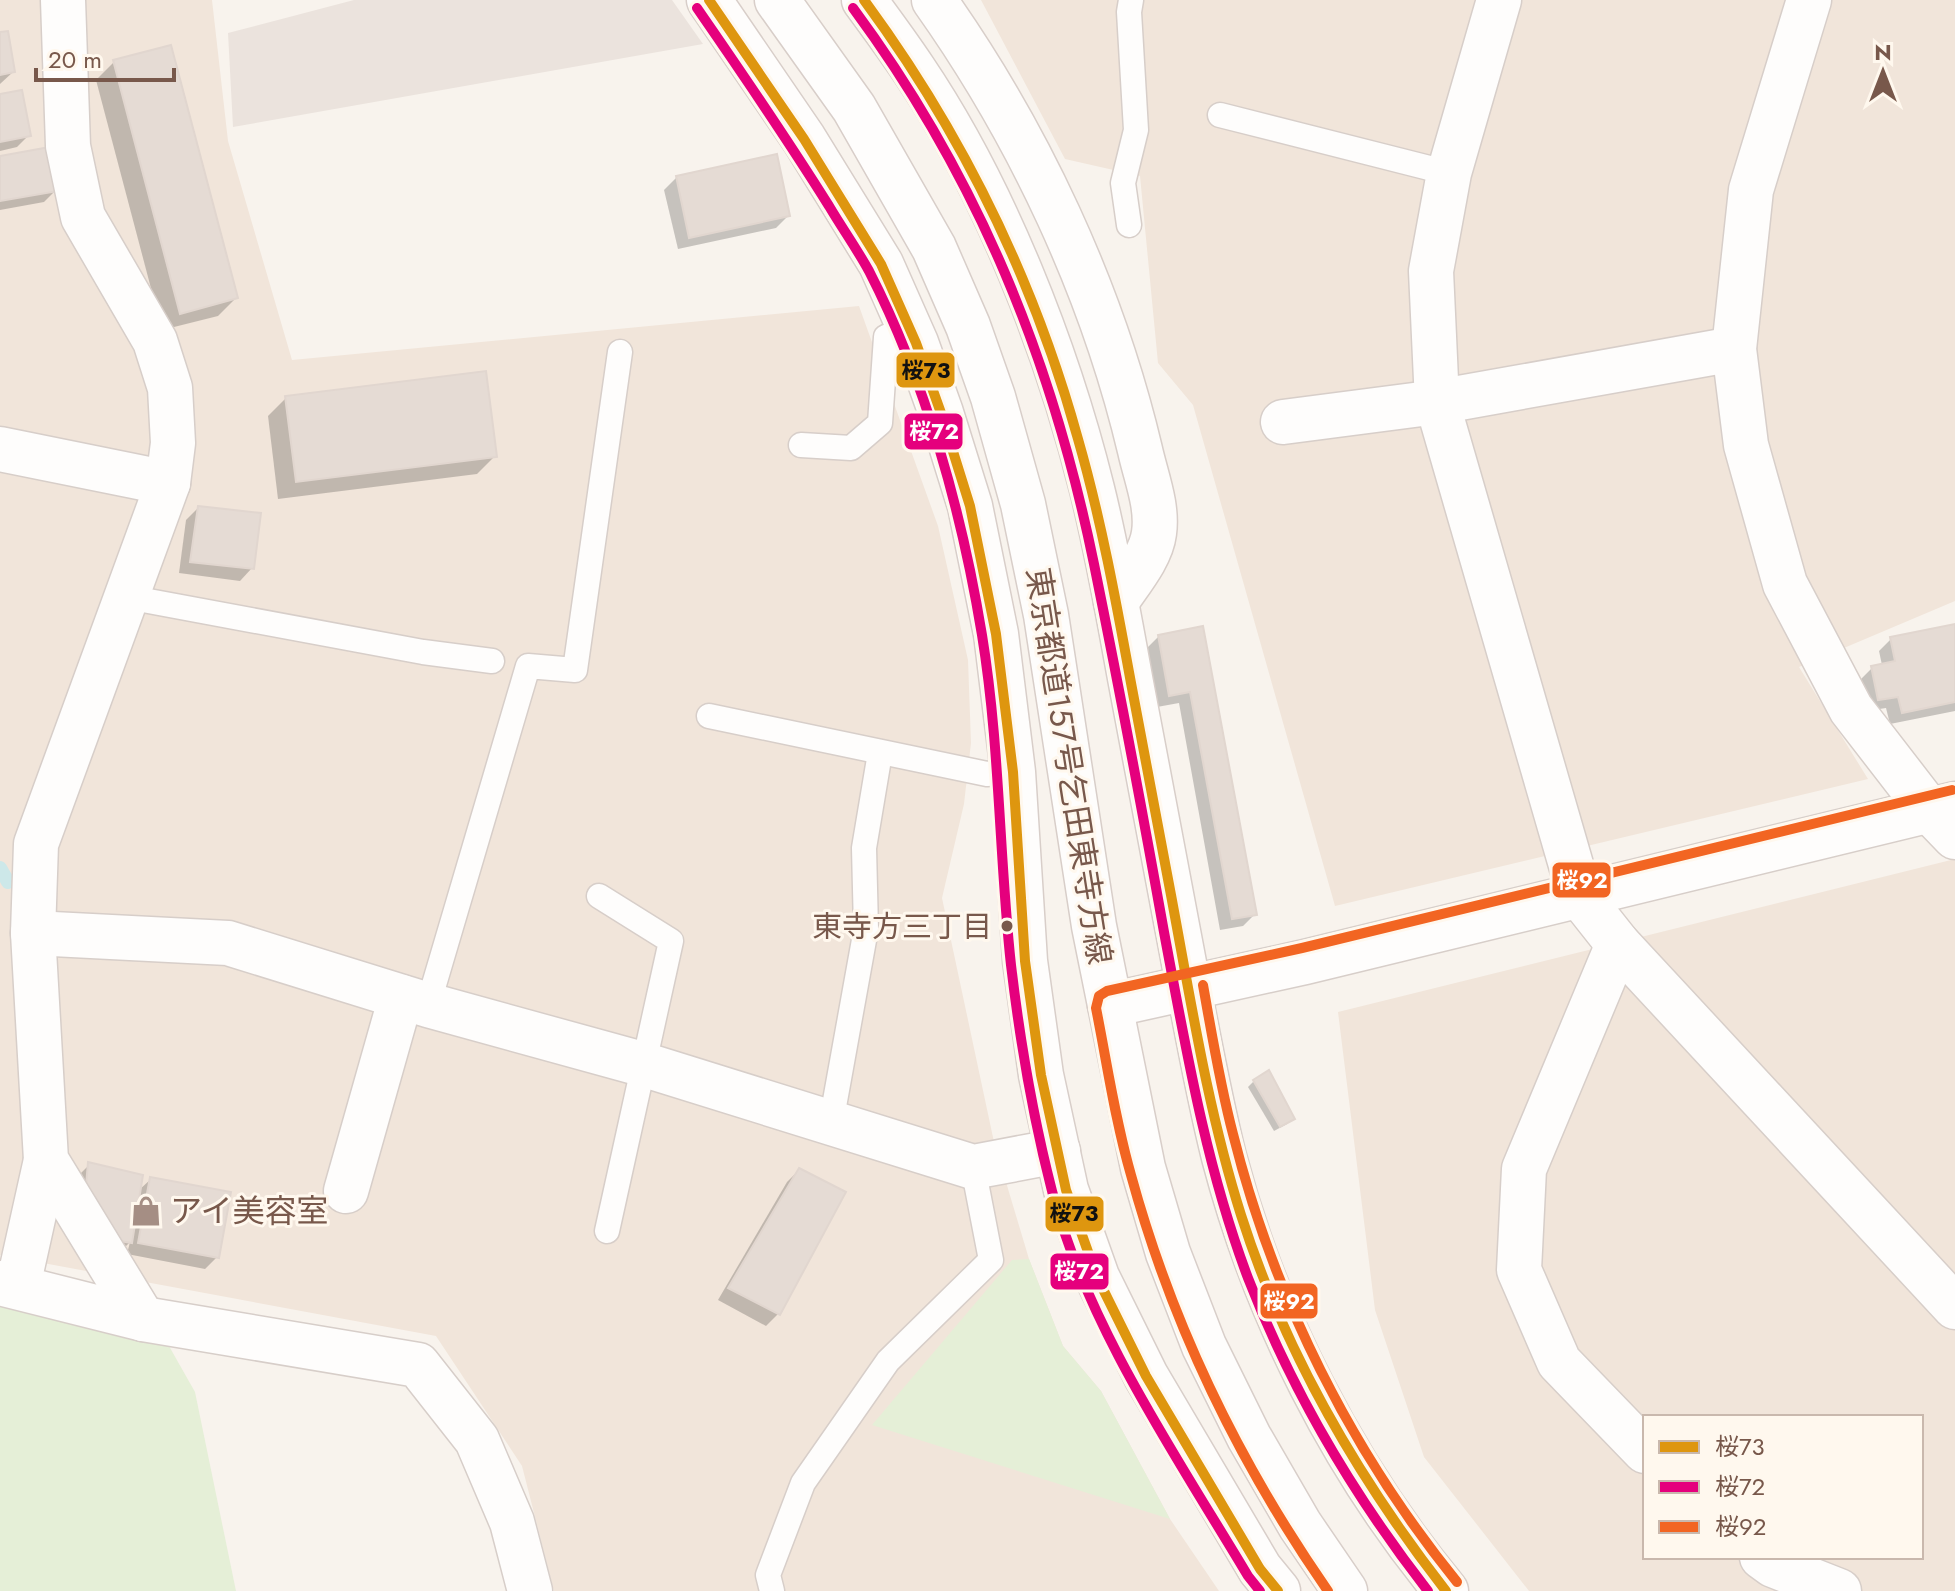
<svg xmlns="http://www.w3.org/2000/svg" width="1955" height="1591" font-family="Jost,'Noto Sans JP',sans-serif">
<rect width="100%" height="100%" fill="#f8f3ed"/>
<g fill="#f1e5da" fill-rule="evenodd">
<path d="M 0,0 L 212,0 L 228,141 L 292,360 L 859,306 L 938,526 L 968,660 L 971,743 L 964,804 L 942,898 L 994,1142 L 1029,1259 L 1063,1346 L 1101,1391 L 1170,1519 L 1219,1591 L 554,1591 L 522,1466 L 436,1336 L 0,1255 Z"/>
<path d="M 981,0 L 1955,0 L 1955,601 L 1799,667 L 1868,779 L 1335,906 L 1193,405 L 1158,363 L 1140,176 L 1065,159 Z"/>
<path d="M 1955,859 L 1955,1591 L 1529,1591 L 1424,1457 L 1375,1310 L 1338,1012 ZM 1645,1417 L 1921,1417 L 1921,1557 L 1645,1557 Z"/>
</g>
<path fill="#ebe3dd" d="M 354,0 L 672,0 L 703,44 L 233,127 L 228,33 Z"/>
<g fill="#e5efd7">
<path d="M 1029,1259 L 1063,1346 L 1101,1391 L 1170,1519 L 872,1425 L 1012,1260 Z"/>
<path d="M 0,1306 L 165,1339 L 195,1392 L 236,1591 L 0,1591 Z"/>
</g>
<g fill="#0003">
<path d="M 0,34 L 13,72 L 0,84 Z"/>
<path d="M 114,62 L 236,298 L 218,316 L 162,330 L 96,80 Z"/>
<path d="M 0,97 L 29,135 L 17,147 L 0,151 Z"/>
<path d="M 0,158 L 56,190 L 44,202 L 0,210 Z"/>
<path d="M 677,177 L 788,216 L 776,228 L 678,249 L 664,190 Z"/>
<path d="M 286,398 L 495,456 L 477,474 L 278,499 L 268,416 Z"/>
<path d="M 198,508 L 252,568 L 240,581 L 179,573 L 186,520 Z"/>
<path d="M 1955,626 L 1955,711 L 1890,724 L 1886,708 L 1866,711 L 1860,680 L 1872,668 L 1882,665 L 1879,651 L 1891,639 Z"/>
<path d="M 1202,628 L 1255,914 L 1243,926 L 1220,930 L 1179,703 L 1157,707 L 1147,648 L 1159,636 Z"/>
<path d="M 1254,1081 L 1293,1118 L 1287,1124 L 1274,1131 L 1248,1087 Z"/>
<path d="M 89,1165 L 138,1191 L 151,1179 L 217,1257 L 205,1269 L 127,1254 L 130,1242 L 118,1254 L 77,1177 Z"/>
<path d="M 799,1170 L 778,1314 L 766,1326 L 718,1300 L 787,1182 Z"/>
</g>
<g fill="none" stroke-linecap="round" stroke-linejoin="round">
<path stroke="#cde8e9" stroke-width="14" d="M 0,868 L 8,882"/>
</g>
<g fill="#e5dbd4" stroke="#e1d6cf" stroke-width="2">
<path d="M 8,31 L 15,72 L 0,75 L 0,32 Z"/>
<path d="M 171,45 L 238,298 L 180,314 L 113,60 Z"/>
<path d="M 22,90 L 31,136 L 0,142 L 0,94 Z"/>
<path d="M 50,147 L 58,191 L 0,201 L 0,156 Z"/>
<path d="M 777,154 L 790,216 L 689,238 L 676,176 Z"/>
<path d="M 486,371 L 497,457 L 296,482 L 285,396 Z"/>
<path d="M 198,506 L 261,513 L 254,569 L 190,562 Z"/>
<path d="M 1955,624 L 1955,702 L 1902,713 L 1898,697 L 1878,700 L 1871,666 L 1895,661 L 1890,637 Z"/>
<path d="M 1203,626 L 1257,915 L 1232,919 L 1190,692 L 1169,696 L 1158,635 Z"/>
<path d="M 1269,1070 L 1295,1119 L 1280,1127 L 1253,1080 Z"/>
<path d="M 88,1162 L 143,1175 L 132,1243 L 120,1241 L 86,1186 Z"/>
<path d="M 799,1168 L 846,1192 L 780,1315 L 728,1288 Z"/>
<path d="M 150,1177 L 231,1192 L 219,1258 L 138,1243 Z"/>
</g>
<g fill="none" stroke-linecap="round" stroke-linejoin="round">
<g stroke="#d7cec9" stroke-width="27">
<g id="service">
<path d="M 1220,115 L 1449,173"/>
<path d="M 1129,225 L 1123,183 L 1136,130 L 1129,12 L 1131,0"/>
<path d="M 801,445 L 851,448 L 880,423 L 886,337 L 909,327"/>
<path d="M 127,597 L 423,652 L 492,661"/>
<path d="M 709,716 L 987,774 L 1013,772"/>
<path d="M 599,896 L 671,941 L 607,1231"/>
<path d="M 428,1005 L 528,666 L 575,670 L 620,352"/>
<path d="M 831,1123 L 866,929 L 864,848 L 880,753"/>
<path d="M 772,1591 L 768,1575 L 803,1483 L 888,1361 L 991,1260 L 973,1167"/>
</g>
</g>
<g stroke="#d7cec9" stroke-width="47">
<g id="minor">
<path d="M 63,0 L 68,146 L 83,217 L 155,341 L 170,388 L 173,443 L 168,483 L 36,844 L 33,933 L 46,1160 L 143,1319"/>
<path d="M 1499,0 L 1449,173 L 1431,271 L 1437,402 L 1580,896 L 1618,944 L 1955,1307"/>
<path d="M 1809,0 L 1751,190 L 1734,349 L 1746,445 L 1785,584 L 1851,709 L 1929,810 L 1955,837"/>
<path d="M 1283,422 L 1437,402 L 1734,349"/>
<path d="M 0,449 L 168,483"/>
<path d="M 33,933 L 228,943 L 428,1005 L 642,1064 L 973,1167 L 1058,1151"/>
<path d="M 1618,944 L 1524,1169 L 1519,1270 L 1559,1362 L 1645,1451"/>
<path d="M 346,1191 L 401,997"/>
<path d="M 0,1283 L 143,1319 L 418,1365 L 477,1440 L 512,1522 L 530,1591"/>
<path d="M 18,1286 L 46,1160"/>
<path d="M 1762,1557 L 1773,1565 L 1839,1591"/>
</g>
</g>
<g stroke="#d7cec9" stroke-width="47">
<path id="tertiary" d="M 1110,1005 L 1305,962 L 1955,804"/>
</g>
<g stroke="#d8cec9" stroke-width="47">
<g id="secondary">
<path d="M 709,0 L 804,139 L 881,264 L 916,343 L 941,413 L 970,506 L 996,634 L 1013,772 L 1025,961 L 1041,1075 L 1066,1190 L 1097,1277 L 1146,1376 L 1260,1569 L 1278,1591"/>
<path d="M 777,0 L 854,108 L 934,248 L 968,326 L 993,397 L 1023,504 L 1046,615 L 1094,926 L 1143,1168 L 1168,1253 L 1204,1346 L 1249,1437 L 1300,1525 L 1345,1591"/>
<path d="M 864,0 C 881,23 898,46 914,70 C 995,190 1057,349 1092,489 C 1108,553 1119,618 1131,683 C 1149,776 1167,869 1184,963 C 1196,1027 1208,1093 1224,1157 C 1265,1313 1343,1467 1446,1591"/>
<path d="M 934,0 C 1029,134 1102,290 1140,450 C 1146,477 1158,506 1154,533 C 1151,557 1129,582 1116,602"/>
</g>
</g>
<use href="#service" stroke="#fefdfc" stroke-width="24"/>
<use href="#minor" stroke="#fefdfc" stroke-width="44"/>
<use href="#tertiary" stroke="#fefdfc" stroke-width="44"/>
<use href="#secondary" stroke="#fefdfc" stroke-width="44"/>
<g stroke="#fff8ee" stroke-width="16">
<g id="bus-1">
<path d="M 709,0 L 804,139 L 881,264 L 916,343 L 941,413 L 970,506 L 996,634 L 1013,772 L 1025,961 L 1041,1075 L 1066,1190 L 1097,1277 L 1146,1376 L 1260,1569 L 1278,1591"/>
<path d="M 864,0 C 962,133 1034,280 1078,439 C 1101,519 1116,601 1131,683 C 1144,754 1158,824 1171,895 C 1191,1002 1208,1111 1241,1215 C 1285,1353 1357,1477 1446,1591"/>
</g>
</g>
<g stroke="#fff8ee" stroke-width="16">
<g id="bus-2">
<path d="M 697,8 C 742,73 787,139 829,206 C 842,228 857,249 869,271 C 926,382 962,513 982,635 C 1000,745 999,856 1011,965 C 1020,1041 1033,1117 1052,1191 C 1087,1326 1177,1457 1248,1576 L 1260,1591"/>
<path d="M 853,8 C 978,177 1052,359 1094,564 C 1119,687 1142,809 1164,932 C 1186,1049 1206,1167 1248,1278 C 1292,1391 1354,1496 1428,1591"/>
</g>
</g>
<g stroke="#fff8ee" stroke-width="16">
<g id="bus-3">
<path d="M 1203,985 C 1212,1035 1220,1085 1233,1134 C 1274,1298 1351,1451 1457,1582"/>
<path d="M 1328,1591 C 1239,1463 1172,1325 1131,1175 C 1115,1120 1107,1063 1096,1008 L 1099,996 L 1107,991 L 1302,948 L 1952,790"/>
</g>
</g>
<use href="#bus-1" stroke="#de960f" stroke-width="10"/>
<use href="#bus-2" stroke="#e5007d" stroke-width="10"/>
<use href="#bus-3" stroke="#f26522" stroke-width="10"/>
</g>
<defs>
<g id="shop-bare" transform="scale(2.4)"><path d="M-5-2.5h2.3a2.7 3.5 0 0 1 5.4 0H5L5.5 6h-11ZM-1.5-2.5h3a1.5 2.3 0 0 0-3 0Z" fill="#a58e84" stroke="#fff8ee" stroke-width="2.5" paint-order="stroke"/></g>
</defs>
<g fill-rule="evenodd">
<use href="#shop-bare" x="146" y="1211"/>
</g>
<circle fill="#78584b" stroke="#fff8ee" stroke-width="3" cx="1007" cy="926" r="7"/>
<g text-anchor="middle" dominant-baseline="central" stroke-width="6" stroke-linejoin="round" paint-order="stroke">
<g font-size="30" fill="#78584b" stroke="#fff8ee" text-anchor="end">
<text x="992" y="926">東寺方三丁目</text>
</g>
<g font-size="32" fill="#78584b" stroke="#fff8ee">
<text transform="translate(1069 766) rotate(81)">東京都道157号乞田東寺方線</text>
</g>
<g font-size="32" fill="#78584b" stroke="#fff8ee" text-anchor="start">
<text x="170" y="1211">アイ美容室</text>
</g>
</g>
<g stroke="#fff8ee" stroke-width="3">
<rect x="895" y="351" width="61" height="38" rx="8" fill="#de960f"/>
<rect x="903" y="412" width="61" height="39" rx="8" fill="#e5007d"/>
<rect x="1551" y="861" width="61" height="38" rx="8" fill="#f26522"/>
<rect x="1044" y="1195" width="61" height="38" rx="8" fill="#de960f"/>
<rect x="1049" y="1252" width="61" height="39" rx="8" fill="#e5007d"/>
<rect x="1259" y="1282" width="60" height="38" rx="8" fill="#f26522"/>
</g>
<g font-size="22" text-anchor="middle" font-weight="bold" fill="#fff">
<text x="934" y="439">桜72</text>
<text x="1582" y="888">桜92</text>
<text x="1079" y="1279">桜72</text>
<text x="1289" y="1309">桜92</text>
</g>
<g font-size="22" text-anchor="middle" font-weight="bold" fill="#111">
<text x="926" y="378">桜73</text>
<text x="1074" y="1221">桜73</text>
</g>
<rect x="1643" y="1415" width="280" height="144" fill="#fff8ee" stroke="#c9b8ad" stroke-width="2"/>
<rect x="1659" y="1441" width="40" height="12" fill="#de960f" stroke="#c9b8ad" stroke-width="2"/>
<text x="1715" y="1455" font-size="24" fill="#78584b">桜73</text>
<rect x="1659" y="1481" width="40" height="12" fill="#e5007d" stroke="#c9b8ad" stroke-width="2"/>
<text x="1715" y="1495" font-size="24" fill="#78584b">桜72</text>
<rect x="1659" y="1521" width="40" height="12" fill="#f26522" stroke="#c9b8ad" stroke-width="2"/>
<text x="1715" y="1535" font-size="24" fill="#78584b">桜92</text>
<g transform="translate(1883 72)" stroke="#fff8ee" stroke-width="6" paint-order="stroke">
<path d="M0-6L14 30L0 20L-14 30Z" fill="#78584b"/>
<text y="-12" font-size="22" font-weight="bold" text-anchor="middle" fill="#78584b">N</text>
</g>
<path d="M36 68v12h138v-12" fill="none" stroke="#78584b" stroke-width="4"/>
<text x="48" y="68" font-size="24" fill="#78584b" stroke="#fff8ee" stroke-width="6" paint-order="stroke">20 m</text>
</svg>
